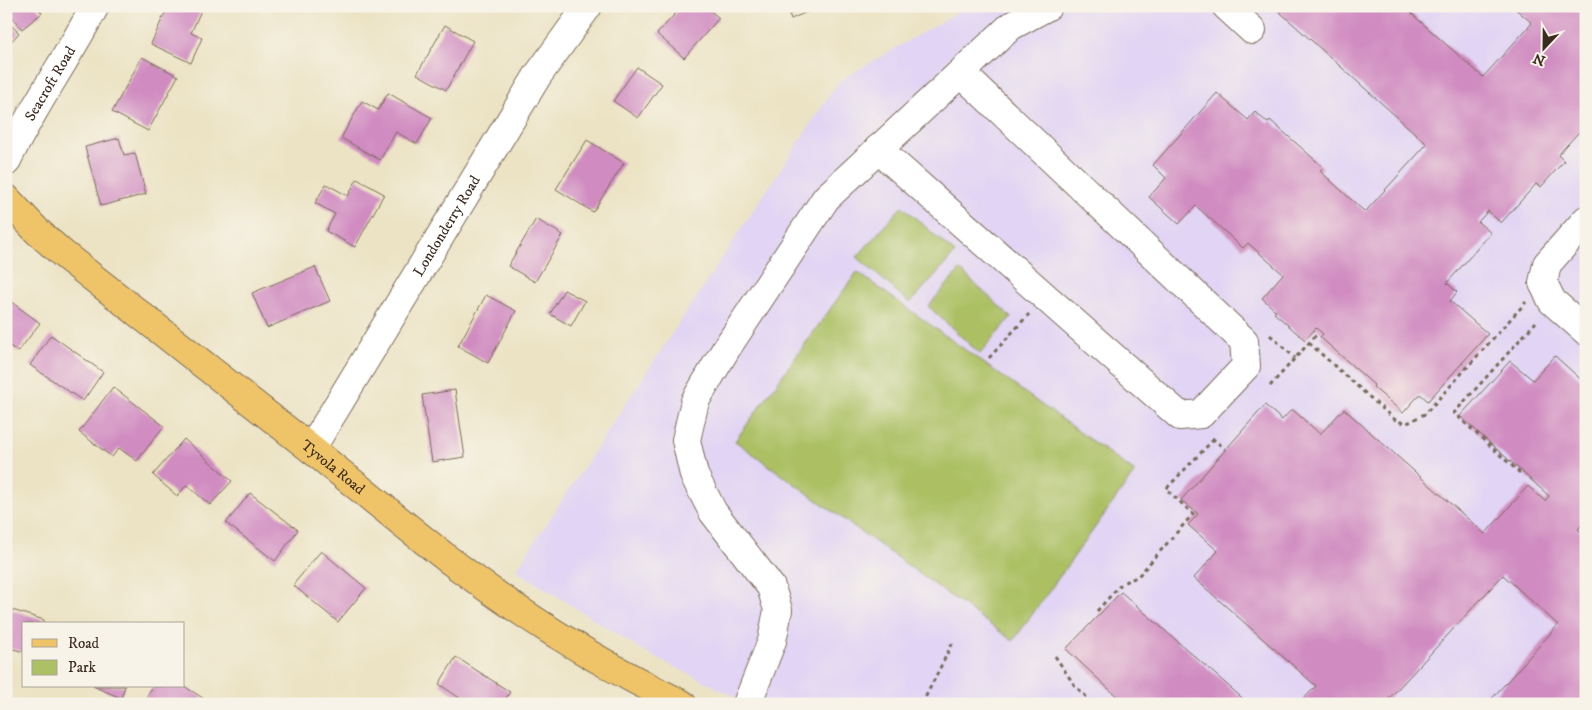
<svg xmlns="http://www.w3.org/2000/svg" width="1592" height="710" font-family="'IM FELL DW Pica',serif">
<rect width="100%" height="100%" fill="#f7f3e8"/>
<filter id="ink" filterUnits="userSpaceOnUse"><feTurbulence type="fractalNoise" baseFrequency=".02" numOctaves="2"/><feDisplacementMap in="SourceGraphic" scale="10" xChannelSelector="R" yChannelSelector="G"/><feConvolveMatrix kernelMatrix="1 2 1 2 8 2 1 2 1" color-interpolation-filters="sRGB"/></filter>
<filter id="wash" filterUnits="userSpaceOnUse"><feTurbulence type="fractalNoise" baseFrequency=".0096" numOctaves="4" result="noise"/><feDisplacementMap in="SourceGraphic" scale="20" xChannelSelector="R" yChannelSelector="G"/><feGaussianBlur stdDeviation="1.12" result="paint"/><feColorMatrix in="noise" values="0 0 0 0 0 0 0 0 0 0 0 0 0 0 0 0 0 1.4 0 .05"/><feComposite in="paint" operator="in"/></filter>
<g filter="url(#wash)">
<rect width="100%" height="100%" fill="#ece3c4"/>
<path fill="#e1d4f4" d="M 968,6 L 1586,6 L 1586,704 L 750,704 L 648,654 L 516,570 L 839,81 Z"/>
<g fill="#acc064" stroke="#747541">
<path d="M 902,206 L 955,253 L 910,303 L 857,257 Z"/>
<path d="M 960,270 L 1011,317 L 980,354 L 928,306 Z"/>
<path d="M 857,272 L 1135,472 L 1013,641 L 735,441 Z"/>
</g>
<g id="blocks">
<g fill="#d08bc1">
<path d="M 6,6 L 36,6 L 42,13 L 22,29 L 6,9 Z"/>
<path d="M 168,6 L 203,6 L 191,33 L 202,38 L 191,63 L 151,44 Z"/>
<path d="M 682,6 L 705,6 L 719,18 L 684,58 L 657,34 Z"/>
<path d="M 786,6 L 820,6 L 791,19 Z"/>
<path d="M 1273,6 L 1403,6 L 1483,77 L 1532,23 L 1512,6 L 1586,6 L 1586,124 L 1558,155 L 1564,161 L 1541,187 L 1536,184 L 1501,223 L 1488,211 L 1478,222 L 1491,233 L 1447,283 L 1457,292 L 1450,301 L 1488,334 L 1428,401 L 1420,394 L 1403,413 L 1373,387 L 1374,385 L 1320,337 L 1323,334 L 1316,328 L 1305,340 L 1274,313 L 1276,311 L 1262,298 L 1283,274 L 1248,243 L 1243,248 L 1196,206 L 1179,224 L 1149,197 L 1166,178 L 1153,165 L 1217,93 L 1248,120 L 1255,112 L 1268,123 L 1270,120 L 1323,167 L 1320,171 L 1365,212 L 1427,144 Z"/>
<path d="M 6,20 L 19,33 L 6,47 Z"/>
<path d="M 445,25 L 473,41 L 446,90 L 417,74 Z"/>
<path d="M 142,57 L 178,76 L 148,131 L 112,112 Z"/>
<path d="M 637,67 L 662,84 L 638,118 L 613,101 Z"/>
<path d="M 388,93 L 432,118 L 417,144 L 396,132 L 380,160 L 341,138 L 362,101 L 378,110 Z"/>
<path d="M 119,138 L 124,155 L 135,153 L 146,194 L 101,206 L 85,147 Z"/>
<path d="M 587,140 L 624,163 L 593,212 L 556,189 Z"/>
<path d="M 357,179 L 384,194 L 355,247 L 326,231 L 335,214 L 315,203 L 326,184 L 348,196 Z"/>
<path d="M 536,219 L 563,235 L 535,282 L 508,266 Z"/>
<path d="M 315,267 L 330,301 L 267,328 L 252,293 Z"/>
<path d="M 564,290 L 585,301 L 571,326 L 550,314 Z"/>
<path d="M 486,295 L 516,311 L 488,363 L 458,346 Z"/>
<path d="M 6,298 L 40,323 L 18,352 L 6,343 Z"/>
<path d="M 51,335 L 103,372 L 83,401 L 30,365 Z"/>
<path d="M 1555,356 L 1586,384 L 1586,521 L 1578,529 L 1586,537 L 1586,699 L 1582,704 L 1487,704 L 1558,625 L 1503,575 L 1384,704 L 1299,704 L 1316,686 L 1194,578 L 1218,551 L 1188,525 L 1198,514 L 1181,500 L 1265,405 L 1282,420 L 1292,409 L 1320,434 L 1344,409 L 1485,534 L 1528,486 L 1545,501 L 1549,496 L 1460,416 L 1510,361 L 1533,380 Z"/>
<path d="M 113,387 L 164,426 L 137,461 L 119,448 L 112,457 L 79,432 Z"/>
<path d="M 455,390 L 465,457 L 432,462 L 422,395 Z"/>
<path d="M 184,439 L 232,481 L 210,505 L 187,485 L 177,496 L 153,475 Z"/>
<path d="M 250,493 L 298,530 L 275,561 L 226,523 Z"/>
<path d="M 321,551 L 366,588 L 338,622 L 293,585 Z"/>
<path d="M 1121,592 L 1249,704 L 1125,704 L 1066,649 Z"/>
<path d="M 6,608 L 44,620 L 43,624 L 24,624 L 24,652 L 6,647 Z"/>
<path d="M 456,657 L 510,692 L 502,704 L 467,704 L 467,703 L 439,684 Z"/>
<path d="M 93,686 L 125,686 L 121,698 Z"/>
<path d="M 153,686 L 184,686 L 212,704 L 142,704 Z"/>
</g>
</g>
</g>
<g filter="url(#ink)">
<use href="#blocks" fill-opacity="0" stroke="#796b58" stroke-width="1"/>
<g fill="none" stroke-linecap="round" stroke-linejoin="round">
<g stroke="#796b58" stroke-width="30">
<g id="minor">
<path d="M 1226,6 L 1252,30"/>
<path d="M 878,149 L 1180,416 L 1201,414 L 1246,366 L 1244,341 L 961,73"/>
<path id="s1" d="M 6,162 C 32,108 67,59 95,6"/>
<path d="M 1586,220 L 1547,264 L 1543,283 L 1552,301 L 1586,331"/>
<path id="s2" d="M 311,449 L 538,75 L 588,6"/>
<path d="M 747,704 L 772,641 L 778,610 L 771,587 L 713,512 L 694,475 L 686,440 L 695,401 L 726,349 L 826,198 L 1011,26 L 1048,6"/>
</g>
</g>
<g stroke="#796b58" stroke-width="30">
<g id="major">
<path id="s3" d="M 6,198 L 37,231 L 63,254 C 146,319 229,384 311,449 C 357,486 403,524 449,560 C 521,615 600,664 682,704"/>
</g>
</g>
<g stroke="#796b58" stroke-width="3" stroke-dasharray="4 4" stroke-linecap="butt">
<path d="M 1270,335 L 1295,358"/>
<path d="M 1309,343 L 1394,419 C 1409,428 1411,419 1425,414 L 1526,302"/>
<path d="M 989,358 L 1029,314"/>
<path d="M 1270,386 L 1317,334"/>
<path d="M 1212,438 L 1225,449"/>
<path d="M 1520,473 L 1454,413 L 1536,322"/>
<path d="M 1097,611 L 1122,583 L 1137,577 L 1141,573 L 1193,514 L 1166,489 L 1214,439"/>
<path d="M 1055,656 L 1075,686 L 1094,704"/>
<path d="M 922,704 L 953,642"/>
</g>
<use href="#minor" stroke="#fff" stroke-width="28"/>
<use href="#major" stroke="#efc469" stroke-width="28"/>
</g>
</g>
<g text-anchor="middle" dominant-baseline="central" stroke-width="4.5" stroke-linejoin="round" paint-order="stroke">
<g font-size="15" fill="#3b2a1e" stroke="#f7f3e8">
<text stroke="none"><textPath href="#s1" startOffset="90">Seacroft Road</textPath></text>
<text stroke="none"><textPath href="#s2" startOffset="261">Londonderry Road</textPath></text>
<text stroke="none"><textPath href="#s3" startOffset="424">Tyvola Road</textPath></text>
</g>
</g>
<rect width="1592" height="710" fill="none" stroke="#f7f3e8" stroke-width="25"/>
<rect x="22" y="622" width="162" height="65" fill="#f7f3e8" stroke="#aca397"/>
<rect x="32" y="639" width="25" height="8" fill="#efc469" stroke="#aca397"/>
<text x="68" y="648" font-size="15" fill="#3b2a1e">Road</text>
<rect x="32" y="660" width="25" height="15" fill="#acc064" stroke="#aca397"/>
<text x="68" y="672" font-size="15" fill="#3b2a1e">Park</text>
<g transform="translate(1544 48) rotate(202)" stroke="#f7f3e8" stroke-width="4" paint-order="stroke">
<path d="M0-4L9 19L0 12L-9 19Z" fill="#3b2a1e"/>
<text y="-8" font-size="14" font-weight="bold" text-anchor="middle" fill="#3b2a1e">N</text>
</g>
</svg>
